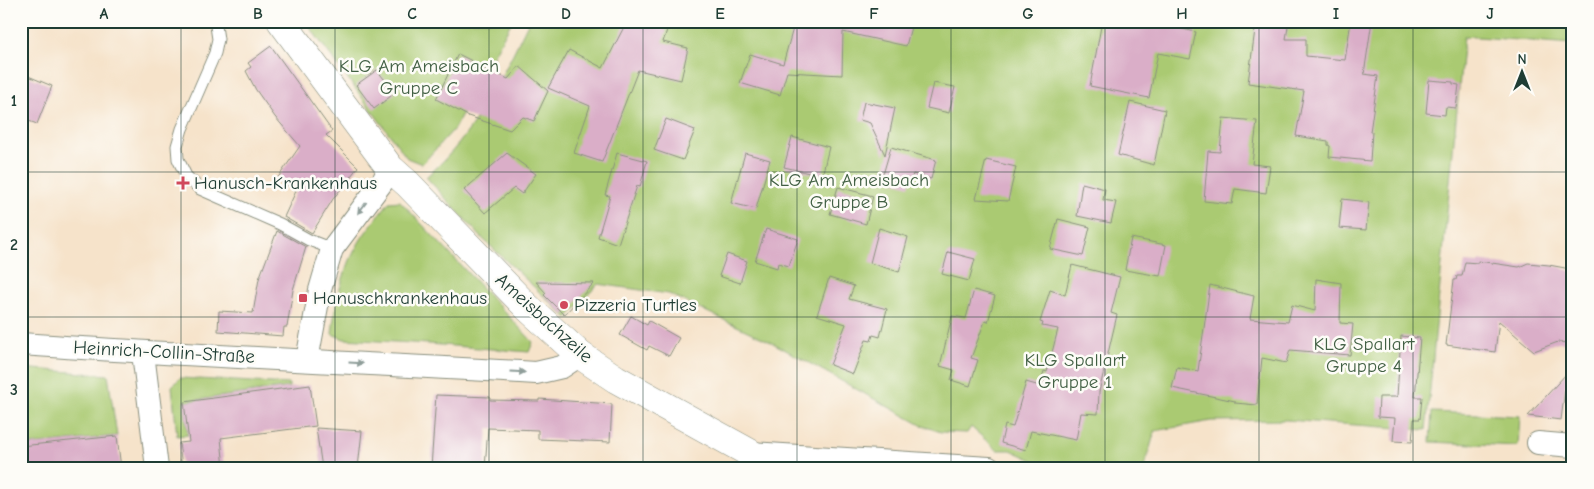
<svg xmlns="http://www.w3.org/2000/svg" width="1594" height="489" font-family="'Comic Neue',sans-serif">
<rect width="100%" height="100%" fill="#fdfcf7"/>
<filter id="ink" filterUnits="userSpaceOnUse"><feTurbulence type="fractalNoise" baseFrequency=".02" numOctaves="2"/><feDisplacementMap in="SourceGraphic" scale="10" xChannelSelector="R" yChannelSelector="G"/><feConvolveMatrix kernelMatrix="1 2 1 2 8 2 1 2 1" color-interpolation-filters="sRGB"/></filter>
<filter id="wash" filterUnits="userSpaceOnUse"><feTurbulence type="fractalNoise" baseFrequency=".0096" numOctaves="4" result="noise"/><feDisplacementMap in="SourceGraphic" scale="20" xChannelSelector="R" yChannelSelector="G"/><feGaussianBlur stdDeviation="1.12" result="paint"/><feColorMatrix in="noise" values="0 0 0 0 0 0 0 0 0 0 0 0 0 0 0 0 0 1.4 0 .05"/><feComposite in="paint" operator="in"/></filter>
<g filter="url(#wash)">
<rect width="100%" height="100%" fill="#f6e3ca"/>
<g fill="#aaca72" stroke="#648453">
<path d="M 305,21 L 512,21 L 454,129 L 422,164 L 407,158 Z"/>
<path d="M 529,21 L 1573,21 L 1573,44 L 1464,36 L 1426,430 L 1286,420 L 1211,421 L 1155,431 L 1144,468 L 1050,468 L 1011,450 L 997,450 L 971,427 L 967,433 L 941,432 L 923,426 L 773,343 L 669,294 L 598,284 L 567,318 L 482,238 L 426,177 C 475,136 501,78 529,21 Z"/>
<path d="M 400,201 L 533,342 L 529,352 L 429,344 L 344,339 L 332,334 C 335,305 341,276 355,250 C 363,233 378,217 389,202 Z"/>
<path d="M 21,368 L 108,375 L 117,436 L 21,446 Z"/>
<path d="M 180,378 L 289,384 L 289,387 L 184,402 L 188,435 L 177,436 L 172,386 Z"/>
<path d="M 1432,412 L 1520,416 L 1518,446 L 1430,442 Z"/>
</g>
<g id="blocks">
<g fill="#daaec8">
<path d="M 627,21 L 634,21 L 667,30 L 663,42 L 688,48 L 681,80 L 638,70 L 602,162 L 574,153 L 590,106 L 548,88 L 569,50 L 603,68 Z"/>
<path d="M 795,21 L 887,21 L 911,27 L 906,46 L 843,32 L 842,75 L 787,72 L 780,95 L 740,83 L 750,54 L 783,64 Z"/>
<path d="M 1102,21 L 1147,21 L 1196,32 L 1190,59 L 1158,53 L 1149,98 L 1090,86 Z"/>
<path d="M 1351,21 L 1372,21 L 1364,74 L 1378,76 L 1370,132 L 1372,132 L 1370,161 L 1329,157 L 1330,146 L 1328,145 L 1328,141 L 1296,136 L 1304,91 L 1248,83 L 1256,22 L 1288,27 L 1286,39 L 1306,39 L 1306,56 L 1345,60 Z"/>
<path d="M 271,46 L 332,131 L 326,135 L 358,167 L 333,199 L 312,233 L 284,217 L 296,191 L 277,179 L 300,146 L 275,117 L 256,90 L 246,71 L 251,67 L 248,63 Z"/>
<path d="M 458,54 L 508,79 L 519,66 L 548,91 L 534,121 L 523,117 L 510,130 L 468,116 L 436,99 Z"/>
<path d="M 377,70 L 395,93 L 374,109 L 356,85 Z"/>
<path d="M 21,73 L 52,86 L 37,124 L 21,118 Z"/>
<path d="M 1429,80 L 1453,82 L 1453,84 L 1459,85 L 1456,108 L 1446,107 L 1445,115 L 1426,113 Z"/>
<path d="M 933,83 L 955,87 L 949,113 L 927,108 Z"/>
<path d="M 864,102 L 895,108 L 885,155 L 870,123 L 860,120 Z"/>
<path d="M 1130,102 L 1165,110 L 1154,165 L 1118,155 Z"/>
<path d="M 1223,118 L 1257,121 L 1252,164 L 1270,166 L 1266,193 L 1235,189 L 1232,204 L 1204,201 L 1208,151 L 1220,152 Z"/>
<path d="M 666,119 L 695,130 L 683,160 L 654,150 Z"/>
<path d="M 792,137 L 829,147 L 822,176 L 784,167 Z"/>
<path d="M 891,147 L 936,160 L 931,179 L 913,174 L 909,186 L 882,178 Z"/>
<path d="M 507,153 L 536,174 L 522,194 L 514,188 L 485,213 L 464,190 Z"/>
<path d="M 617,153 L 647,161 L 640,187 L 637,186 L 618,244 L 598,237 L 610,196 L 605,195 Z"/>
<path d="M 745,153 L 770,160 L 756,209 L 731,203 Z"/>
<path d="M 986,160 L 1016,167 L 1008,201 L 976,199 Z"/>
<path d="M 1082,183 L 1105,189 L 1103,200 L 1116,202 L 1111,223 L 1077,216 Z"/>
<path d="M 838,187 L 873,196 L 866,224 L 830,214 Z"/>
<path d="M 1342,199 L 1369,202 L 1366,230 L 1339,228 Z"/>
<path d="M 1058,219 L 1090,227 L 1083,256 L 1050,249 Z"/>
<path d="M 879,228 L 908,237 L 899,272 L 870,263 Z"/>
<path d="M 766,229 L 798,239 L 789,266 L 778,263 L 777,268 L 755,261 Z"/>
<path d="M 277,231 L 306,247 L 293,290 L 287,327 L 284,327 L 283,336 L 218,331 L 219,311 L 253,313 L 259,279 Z"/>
<path d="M 1131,238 L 1166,245 L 1160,276 L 1125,270 Z"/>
<path d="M 948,252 L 975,259 L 969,281 L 942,274 Z"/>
<path d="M 727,254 L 747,261 L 740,283 L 719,276 Z"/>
<path d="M 1478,261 L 1519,267 L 1528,263 L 1549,265 L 1565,268 L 1573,274 L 1573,334 L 1570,343 L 1558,342 L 1534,351 L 1499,321 L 1495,352 L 1446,345 L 1454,280 L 1456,280 L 1457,276 L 1462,276 L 1465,262 L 1478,263 Z"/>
<path d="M 1072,265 L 1120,277 L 1111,313 L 1117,315 L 1099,392 L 1098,414 L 1081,413 L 1076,440 L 1031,431 L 1026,450 L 1001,443 L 1005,425 L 1013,427 L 1026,382 L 1040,386 L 1044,371 L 1047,372 L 1058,329 L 1042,326 L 1043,323 L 1040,322 L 1050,290 L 1065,295 Z"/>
<path d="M 829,278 L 854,286 L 849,299 L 887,309 L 880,337 L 873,335 L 871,341 L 866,340 L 853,374 L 830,365 L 846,324 L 817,315 Z"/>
<path d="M 1316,279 L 1341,283 L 1340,323 L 1353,324 L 1350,355 L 1290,350 L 1286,363 L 1262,358 L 1257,405 L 1235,403 L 1235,401 L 1172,388 L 1177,367 L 1198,371 L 1210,285 L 1254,296 L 1250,319 L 1288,322 L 1292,305 L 1315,311 Z"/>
<path d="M 536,282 L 594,283 L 564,315 L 544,295 L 546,293 Z"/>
<path d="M 974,290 L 995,296 L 988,322 L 985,321 L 971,358 L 978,360 L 970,386 L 951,380 L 954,370 L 940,366 L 952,316 L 966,318 Z"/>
<path d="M 631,316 L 647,325 L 649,321 L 679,338 L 669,356 L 649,346 L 647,350 L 620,335 Z"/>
<path d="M 1401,336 L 1420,338 L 1415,397 L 1422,397 L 1420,419 L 1414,419 L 1412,442 L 1393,441 L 1395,418 L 1378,417 L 1379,397 L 1396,397 L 1397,396 Z"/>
<path d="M 1567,373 L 1561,420 L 1528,416 Z"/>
<path d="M 310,385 L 316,426 L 221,438 L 224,468 L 182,468 L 179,443 L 189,442 L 184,402 Z"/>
<path d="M 436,395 L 490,397 L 490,400 L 539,401 L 539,399 L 612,404 L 610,442 L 538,439 L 538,430 L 488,428 L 485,468 L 431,468 Z"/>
<path d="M 316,428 L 362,431 L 358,468 L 322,468 Z"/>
<path d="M 117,436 L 121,468 L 21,468 L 21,446 Z"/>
</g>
</g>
</g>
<g filter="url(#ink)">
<use href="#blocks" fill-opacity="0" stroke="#8a907f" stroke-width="1"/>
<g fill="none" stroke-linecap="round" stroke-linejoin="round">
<g stroke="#8a907f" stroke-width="13">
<path id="lane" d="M 213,21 L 216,26 L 218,39 L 215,53 L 182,129 L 177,146 L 178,159 L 186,176 L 200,189 L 280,224 L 309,240 L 332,249"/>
</g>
<g stroke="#8a907f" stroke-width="24">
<g id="street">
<path d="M 21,344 C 193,356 364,363 536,373 L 562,367 L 580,355"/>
<path d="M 143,353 L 157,468"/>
<path d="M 307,360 L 320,290 L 332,249 L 383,181 L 390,168"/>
<path d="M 1538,443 L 1573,446"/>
<path d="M 750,453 L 989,468"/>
</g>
</g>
<g stroke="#8a907f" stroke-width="29">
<path id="secondary" d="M 281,21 L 390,168 L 408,184 L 527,307 L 580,355 L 616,379 L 750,453 L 753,468"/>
</g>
<use href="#lane" stroke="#fff" stroke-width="11"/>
<use href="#street" stroke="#fff" stroke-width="22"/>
<use href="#secondary" stroke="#fff" stroke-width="28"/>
</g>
<defs><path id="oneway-solid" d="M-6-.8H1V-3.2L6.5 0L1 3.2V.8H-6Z" transform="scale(1.25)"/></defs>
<g fill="#8f9e9a">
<use href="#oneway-solid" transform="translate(362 208) rotate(127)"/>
<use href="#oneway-solid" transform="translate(356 363) rotate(3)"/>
<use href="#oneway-solid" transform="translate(518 372) rotate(3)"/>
</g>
</g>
<path fill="none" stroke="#1f3d34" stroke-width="1" stroke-opacity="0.55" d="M 181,21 L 181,468M 335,21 L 335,468M 489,21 L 489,468M 643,21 L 643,468M 797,21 L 797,468M 951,21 L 951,468M 1105,21 L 1105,468M 1259,21 L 1259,468M 1413,21 L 1413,468M 21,172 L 1573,172M 21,317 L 1573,317"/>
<g fill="#d1495b" stroke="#fdfcf7" stroke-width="2">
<path d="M180.5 175.5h5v5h5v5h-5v5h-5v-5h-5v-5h5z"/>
<rect x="298" y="293" width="10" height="10" rx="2.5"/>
<circle cx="564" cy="305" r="5"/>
</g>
<g text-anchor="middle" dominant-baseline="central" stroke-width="5" stroke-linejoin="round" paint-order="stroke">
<g font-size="19" fill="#426044" stroke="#fdfcf7">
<text x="419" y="66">KLG Am Ameisbach<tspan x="419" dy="22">Gruppe C</tspan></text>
<text x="849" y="180">KLG Am Ameisbach<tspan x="849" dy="22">Gruppe B</tspan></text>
<text x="1364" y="344">KLG Spallart<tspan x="1364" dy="22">Gruppe 4</tspan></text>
<text x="1075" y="360">KLG Spallart<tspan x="1075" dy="22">Gruppe 1</tspan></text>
</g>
<g font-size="19" fill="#1f3d34" stroke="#fdfcf7" text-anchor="start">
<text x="194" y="183">Hanusch-Krankenhaus</text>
<text x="313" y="298">Hanuschkrankenhaus</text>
<text x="574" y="305">Pizzeria Turtles</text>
</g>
<g font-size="19" fill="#1f3d34" stroke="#fdfcf7">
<text transform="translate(544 318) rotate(42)">Ameisbachzeile</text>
<text transform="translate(164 352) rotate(3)">Heinrich-Collin-Straße</text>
</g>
</g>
<rect width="1594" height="489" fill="none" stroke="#fdfcf7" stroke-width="55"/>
<g transform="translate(1522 72)" stroke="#fdfcf7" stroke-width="4" paint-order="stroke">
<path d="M0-4L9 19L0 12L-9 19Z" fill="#1f3d34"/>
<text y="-8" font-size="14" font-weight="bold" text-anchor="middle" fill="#1f3d34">N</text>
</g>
<rect x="28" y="28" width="1538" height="434" fill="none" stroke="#1f3d34" stroke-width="2"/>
<g font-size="16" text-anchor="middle" font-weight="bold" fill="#1f3d34">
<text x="104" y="19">A</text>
<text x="258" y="19">B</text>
<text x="412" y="19">C</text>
<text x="566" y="19">D</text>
<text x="720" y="19">E</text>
<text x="874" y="19">F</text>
<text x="1028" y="19">G</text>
<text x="1182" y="19">H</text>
<text x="1336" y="19">I</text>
<text x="1490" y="19">J</text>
<text x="14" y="106">1</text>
<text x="14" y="250">2</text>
<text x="14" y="395">3</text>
</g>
</svg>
